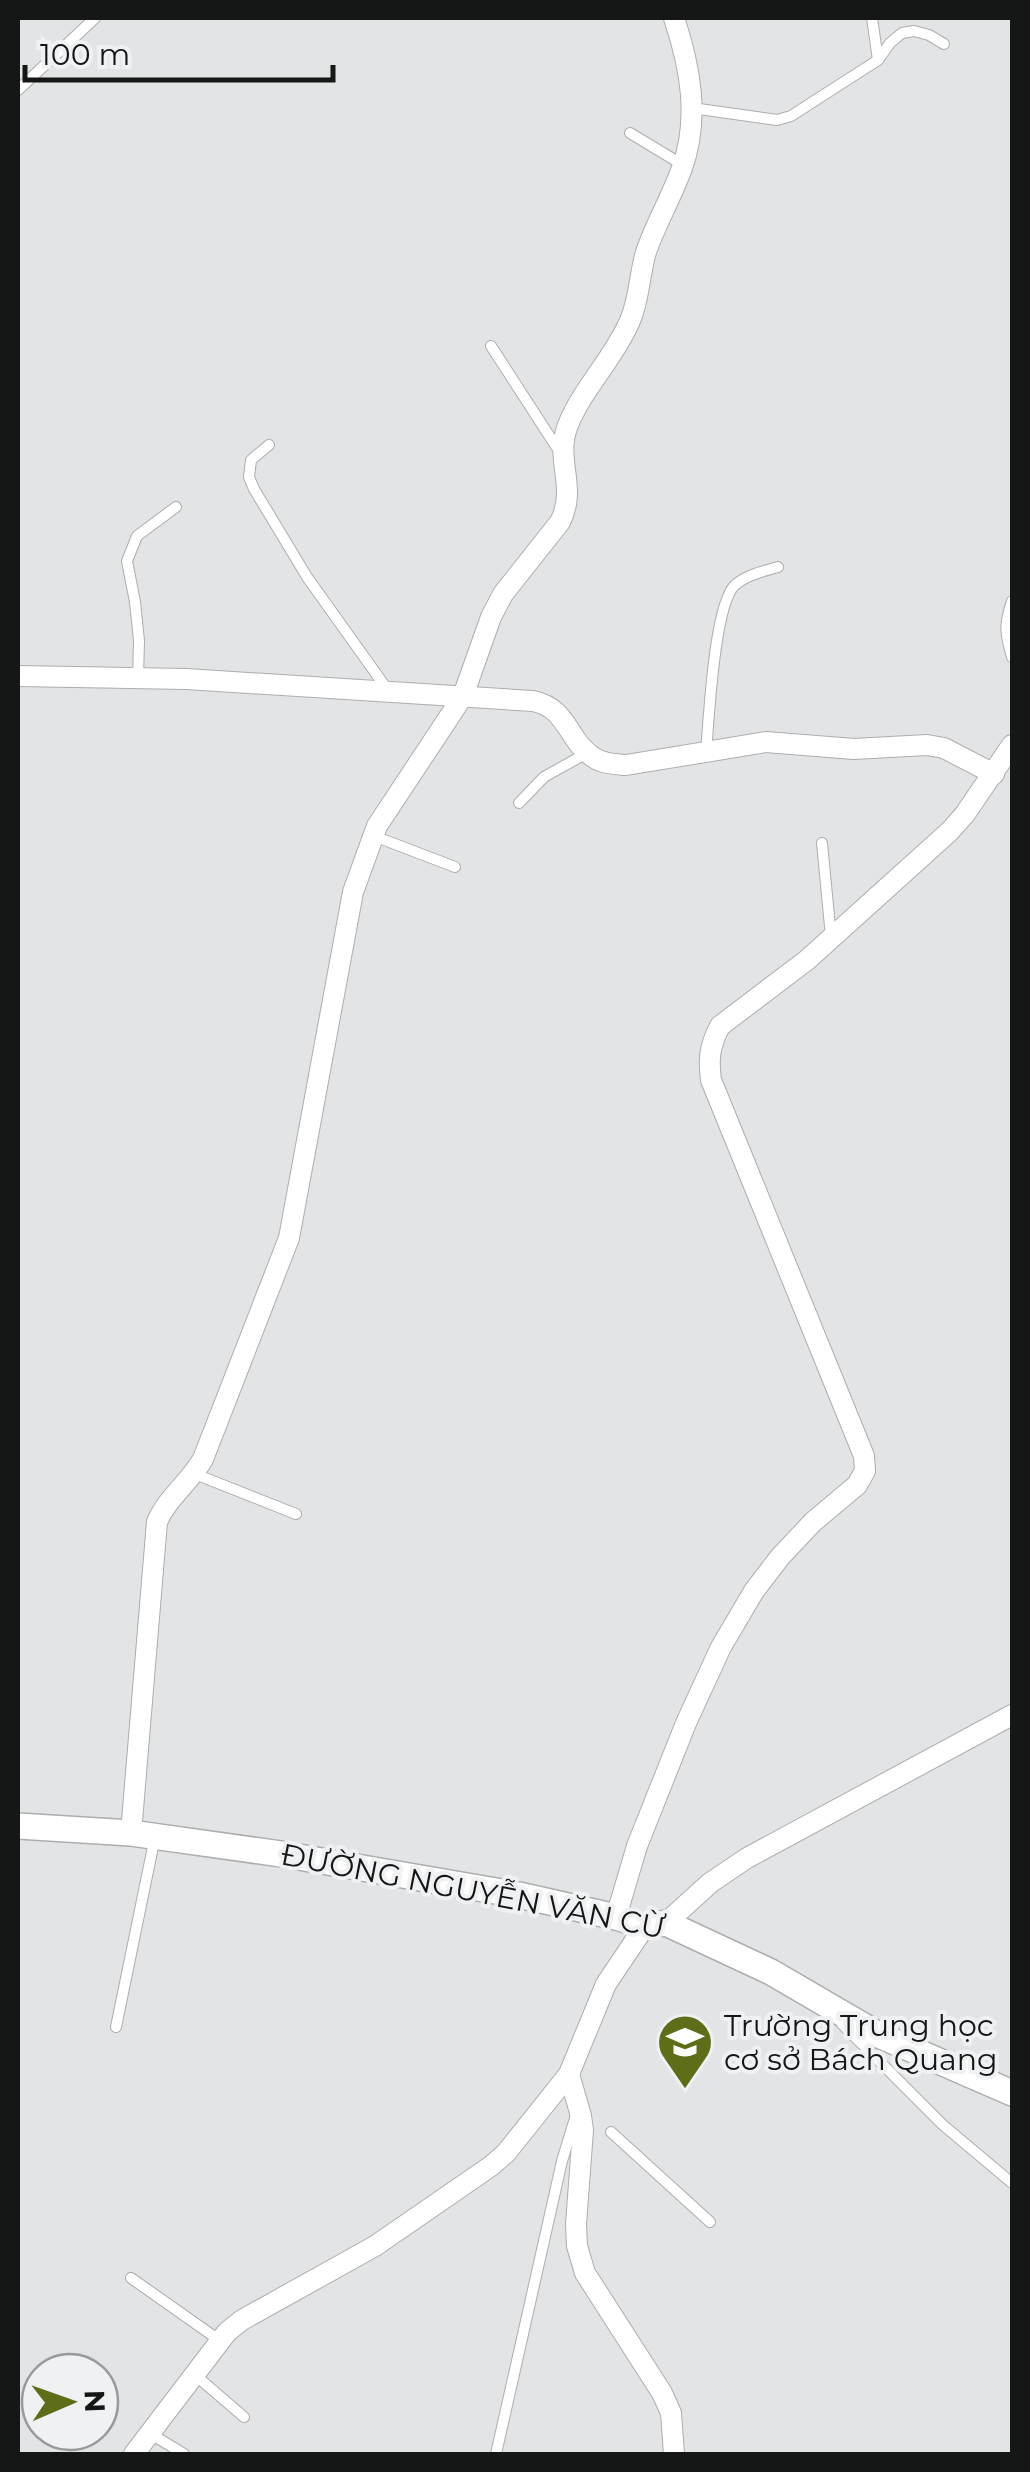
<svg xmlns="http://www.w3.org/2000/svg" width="1030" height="2472" font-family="Montserrat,sans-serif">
<rect width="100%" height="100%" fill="#e3e4e5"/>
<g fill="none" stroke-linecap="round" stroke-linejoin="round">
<g stroke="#acadae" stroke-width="12">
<g id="service">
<path d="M 872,18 L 878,60"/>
<path d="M 18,90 L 95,18"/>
<path d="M 692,108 L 777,120 L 791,116 L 878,60 L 890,43 L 902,33 L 914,31 L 929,35 L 944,44"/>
<path d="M 630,133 L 683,165"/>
<path d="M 491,346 L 561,454"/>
<path d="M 269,445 L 251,460 L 249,477 L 254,489 L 307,577 L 387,689"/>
<path d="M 1012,601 C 1004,625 1005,633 1012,657"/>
<path d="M 138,678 L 139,641 L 135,602 L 127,561 L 137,536 L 176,507"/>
<path d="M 706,752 C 709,719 714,605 735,585 C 746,575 764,571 778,567"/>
<path d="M 519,803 L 544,777 L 587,753"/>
<path d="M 374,836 L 455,867"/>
<path d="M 822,843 L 831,937"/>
<path d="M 195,1474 L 296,1514"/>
<path d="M 842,2024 L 943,2125 L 1012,2183"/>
<path d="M 116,2027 L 155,1837"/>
<path d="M 611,2132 L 710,2222"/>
<path d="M 131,2278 L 219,2340"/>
<path d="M 194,2374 L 244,2417"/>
<path d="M 151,2434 L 184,2454"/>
<path d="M 496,2454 L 562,2161 L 576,2115"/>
</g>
</g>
<g stroke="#acadae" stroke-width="22">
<g id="minor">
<path d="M 18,676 L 186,679 L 533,701 C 568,708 567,740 593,757 C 603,764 614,764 626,765 L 766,742 L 854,749 L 927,745 L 944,748 L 994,774"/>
<path d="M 131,1833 L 157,1522 C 167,1498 190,1482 203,1459 L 289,1238 L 353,892 L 377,826 L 463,696 L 491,617 L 503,594 L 560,522 C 578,487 554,460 568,425 C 582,390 611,361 627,327 C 639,304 639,276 646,252 C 656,223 672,196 682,168 C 700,118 690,66 674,18"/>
<path d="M 616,1917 L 637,1846 L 686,1723 L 721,1647 L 754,1591 L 780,1557 L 813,1522 L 857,1485 L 865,1471 L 864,1456 L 711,1080 C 708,1059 710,1045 720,1026 L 807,960 L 950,831 L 965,814 L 1012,745"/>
<path d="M 666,1923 L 710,1883 L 747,1858 L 1012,1715"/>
<path d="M 569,2074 L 581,2116 L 583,2130 L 576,2224 L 577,2246 L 585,2273 L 662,2393 L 671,2413 L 674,2454"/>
<path d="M 134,2454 L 227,2332 L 242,2320 L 375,2246 L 491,2166 L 506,2153 L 569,2074 L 606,1984 L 645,1926"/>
</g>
</g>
<g stroke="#acadae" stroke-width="28">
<path id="tertiary" d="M 18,1826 L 131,1833 L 281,1854 L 519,1895 L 616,1917 L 645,1926 L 666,1923 L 771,1972 L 879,2035 L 1012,2093"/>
</g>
<use href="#service" stroke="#fff" stroke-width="10"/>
<use href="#minor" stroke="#fff" stroke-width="20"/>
<use href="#tertiary" stroke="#fff" stroke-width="25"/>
</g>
<defs>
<g id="school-pin" transform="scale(2.875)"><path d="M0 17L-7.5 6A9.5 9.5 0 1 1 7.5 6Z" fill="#5d6d18" stroke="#f0f1f3"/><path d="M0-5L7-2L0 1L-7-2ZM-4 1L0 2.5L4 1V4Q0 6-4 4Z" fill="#fff"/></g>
</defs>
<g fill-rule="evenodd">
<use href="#school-pin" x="685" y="2042"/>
</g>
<g text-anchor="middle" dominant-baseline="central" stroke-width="8" stroke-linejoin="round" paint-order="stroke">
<g font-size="30" fill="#151616" stroke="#f0f1f3">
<text transform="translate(473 1891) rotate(11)">ĐƯỜNG NGUYỄN VĂN CỪ</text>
</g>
<g font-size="30" fill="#151616" stroke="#f0f1f3" text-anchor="start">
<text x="724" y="2025">Trường Trung học<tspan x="724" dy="34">cơ sở Bách Quang</tspan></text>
</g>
</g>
<rect width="1030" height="2472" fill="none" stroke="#151616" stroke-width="40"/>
<g transform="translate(70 2402) rotate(88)"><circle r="48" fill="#f0f1f3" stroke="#98999b" stroke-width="2.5"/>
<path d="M0-8L18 38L0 25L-18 38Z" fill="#5d6d18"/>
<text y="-15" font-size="28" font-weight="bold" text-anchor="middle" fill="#151616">N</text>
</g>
<path d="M25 65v15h308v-15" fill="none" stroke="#151616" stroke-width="5"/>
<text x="40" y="65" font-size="30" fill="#151616" stroke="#f0f1f3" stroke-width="8" paint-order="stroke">100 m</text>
</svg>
